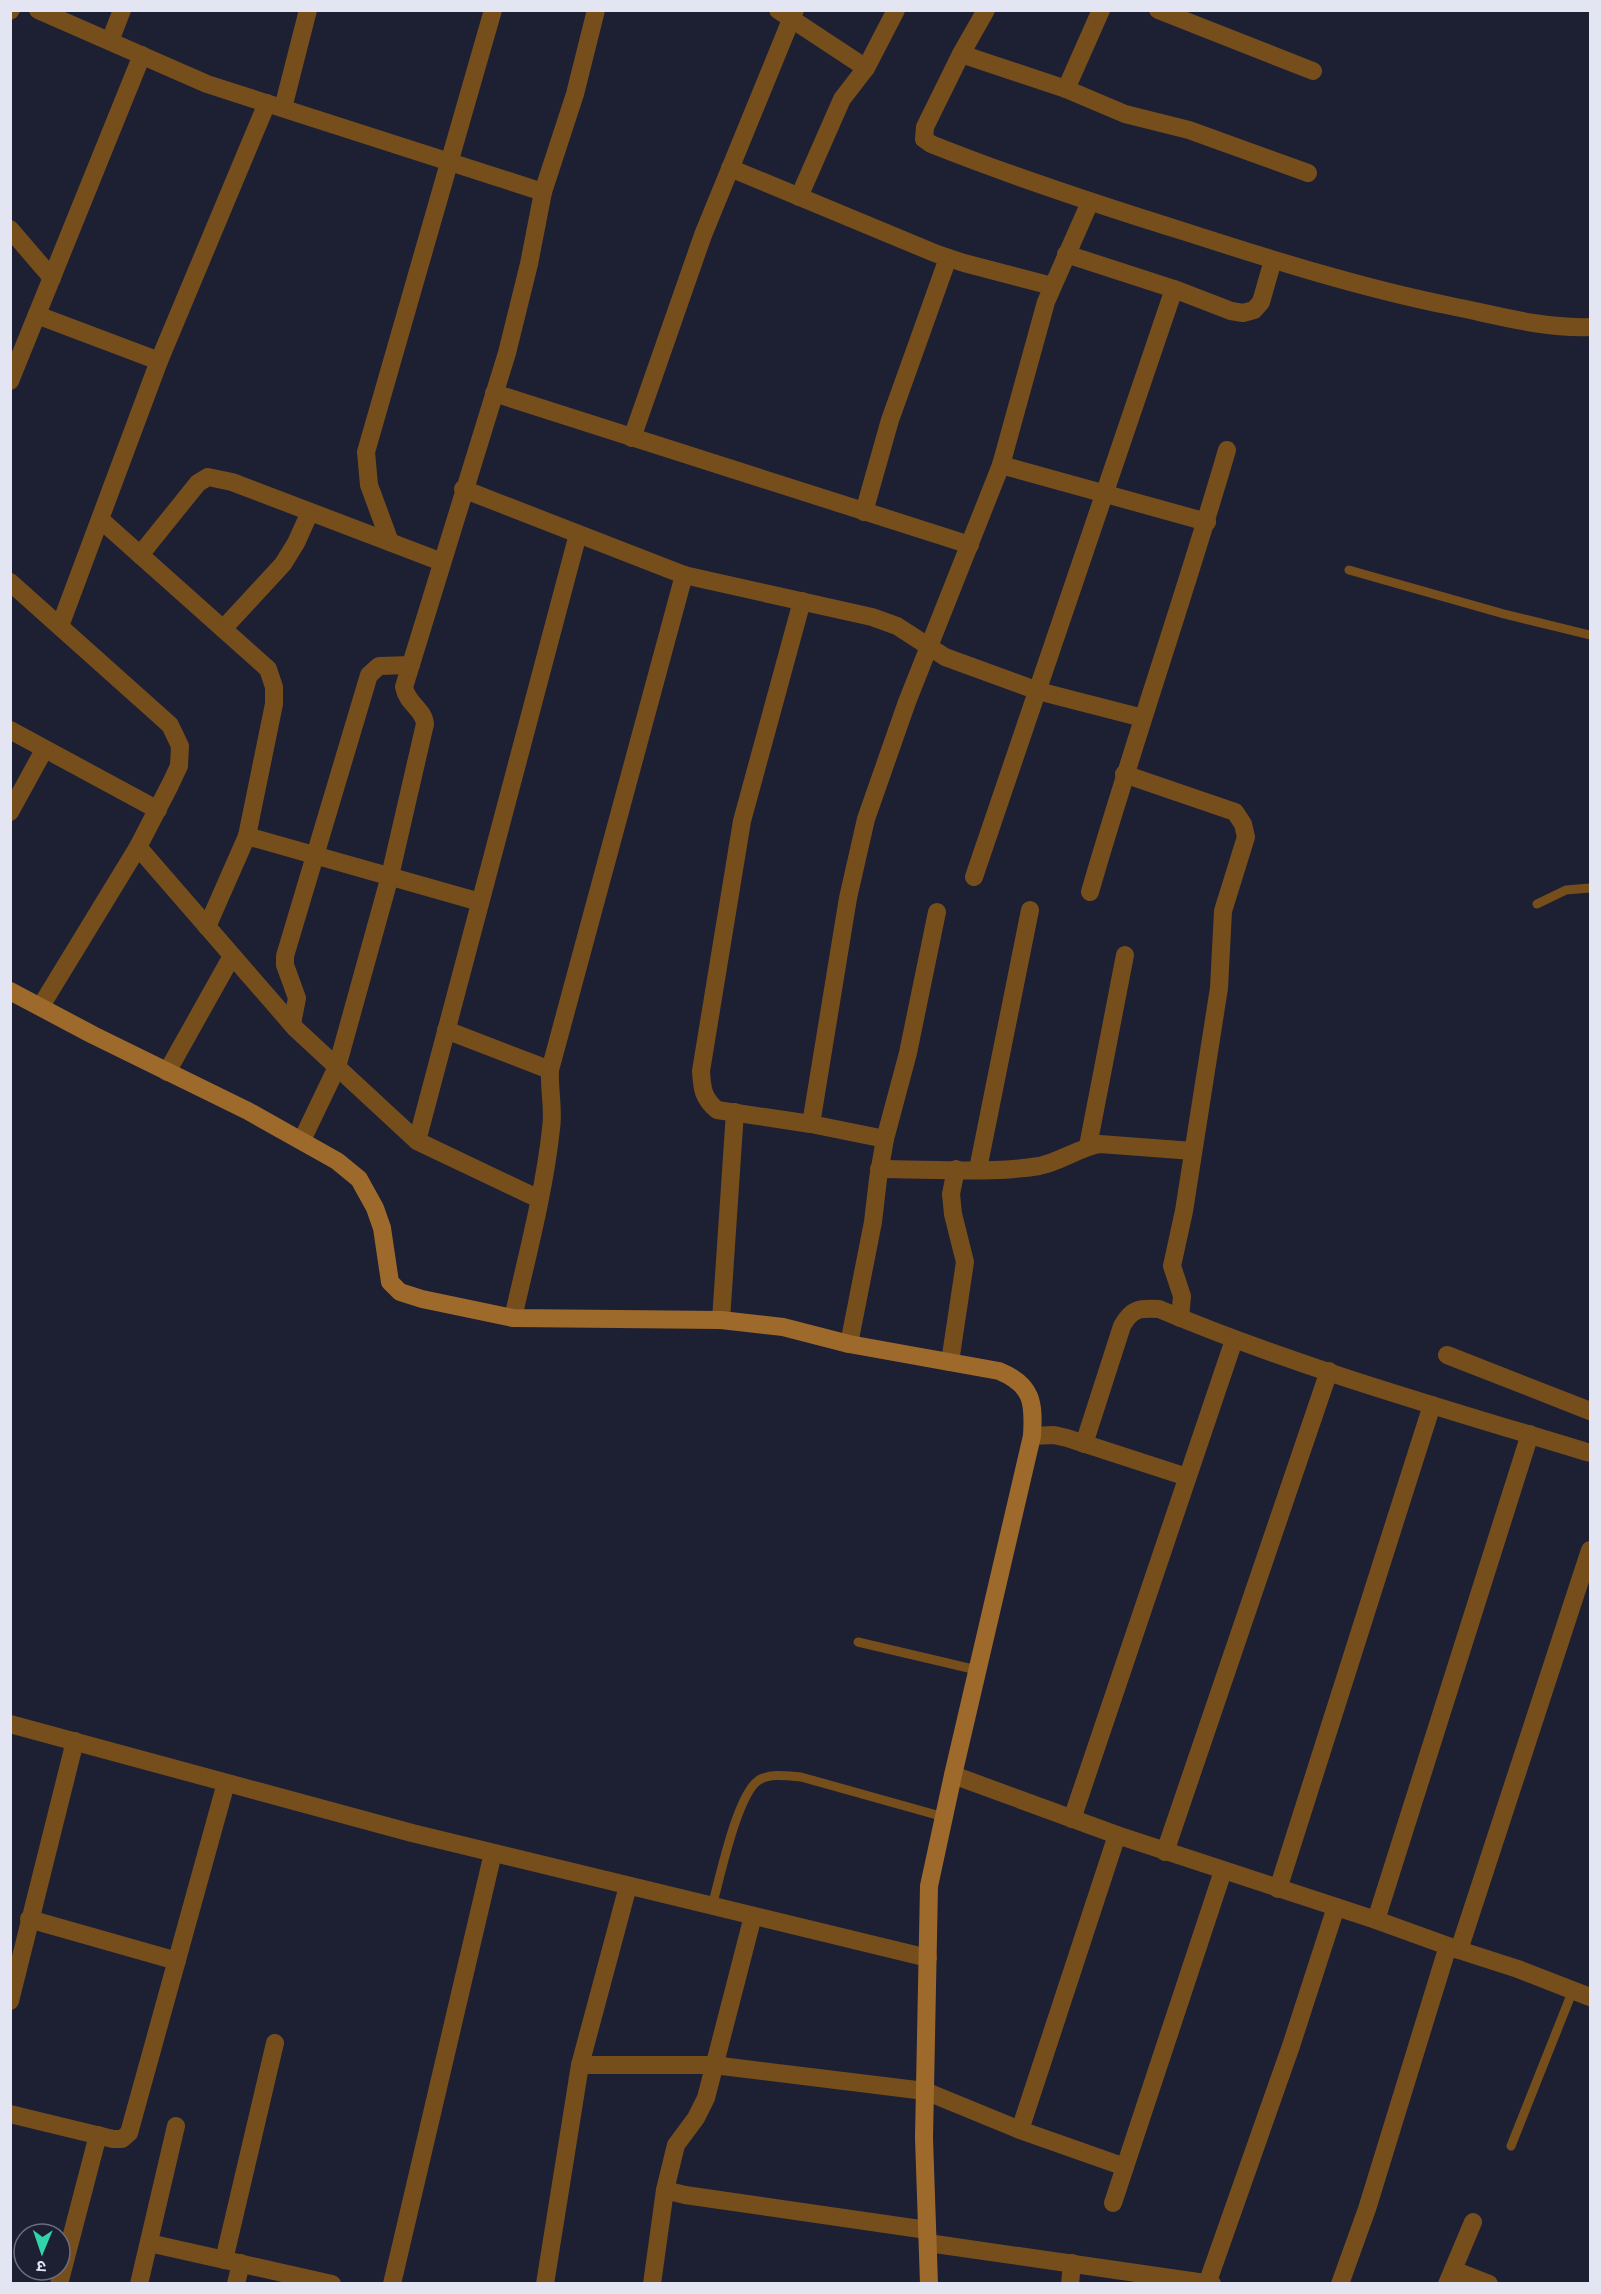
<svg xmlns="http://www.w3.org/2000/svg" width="1601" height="2294" font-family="'Fira Sans Condensed','Noto Sans Devanagari',sans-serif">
<rect width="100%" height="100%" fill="#1d1f33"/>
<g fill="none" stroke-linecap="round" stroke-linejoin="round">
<g stroke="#764e1c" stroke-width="9">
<path d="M 1349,570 L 1504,614 L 1590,635"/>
<path d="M 1537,904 L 1566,890 L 1590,888"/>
<path d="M 858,1642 L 977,1670"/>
<path d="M 712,1906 C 720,1878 737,1794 759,1780 C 771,1773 788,1776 801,1777 L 944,1817"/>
<path d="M 1511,2146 L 1573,1990"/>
</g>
<g stroke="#764e1c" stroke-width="18">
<path d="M 38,10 L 207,84 L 543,192"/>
<path d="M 778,10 L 866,68"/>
<path d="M 986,10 L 961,54 L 925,127 L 924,139 L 931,144 C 1016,178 1102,206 1189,233 C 1276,261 1362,288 1451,306 C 1496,315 1544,329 1590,327"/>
<path d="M 1158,10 L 1313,71"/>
<path d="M 10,11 L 11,10"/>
<path d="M 110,41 L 122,10"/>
<path d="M 961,54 L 1066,89 L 1125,114 L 1189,130 L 1308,173"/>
<path d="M 1066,89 L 1101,10"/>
<path d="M 283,108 L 308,10"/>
<path d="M 730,168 L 937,254 L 964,263 L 1052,286"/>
<path d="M 799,197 L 842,99 L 866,68 L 896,10"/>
<path d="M 10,229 L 52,278"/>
<path d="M 1066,254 L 1174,289 L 1231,311 L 1243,313 L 1254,310 L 1261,302 L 1273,260"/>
<path d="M 37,315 L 159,361"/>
<path d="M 10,381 L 142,55"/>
<path d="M 494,393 L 970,545"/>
<path d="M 632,438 L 703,235 L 795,10"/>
<path d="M 1001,465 L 1207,522"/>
<path d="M 463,489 L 684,575 L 550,1070 C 549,1090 554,1110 551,1129 C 544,1193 527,1256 513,1318"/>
<path d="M 864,512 L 890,420 L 948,258"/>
<path d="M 101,520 L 268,669 L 274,687 L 274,704 L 247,836 L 207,927"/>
<path d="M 390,542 L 369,485 L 366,452 L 493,10"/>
<path d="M 140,555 L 198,483 L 208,477 L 232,482 L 442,562"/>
<path d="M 684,575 L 872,617 L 897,626 L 945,657 L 1038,691 L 1143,718"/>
<path d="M 10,582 L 170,725 L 180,746 L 179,766 L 170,785 L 138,847 L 41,1006"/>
<path d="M 802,601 L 742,821 L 701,1071 C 702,1089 703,1098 717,1110 L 811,1124 L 885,1139"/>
<path d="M 60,626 L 159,361 L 267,103"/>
<path d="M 223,629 L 283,564 L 296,543 L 310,512"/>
<path d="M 10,730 L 158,810"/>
<path d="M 1124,774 L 1235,812 L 1243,824 L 1246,837 L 1223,911 L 1219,988 L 1184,1211 L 1172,1266 L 1182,1296 L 1180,1318"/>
<path d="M 10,812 L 44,750"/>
<path d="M 247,836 L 480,902"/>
<path d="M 138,847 L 296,1029 L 417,1141 L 539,1199"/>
<path d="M 974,877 L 1174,289"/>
<path d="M 1090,892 C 1133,743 1184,598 1227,450"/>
<path d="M 292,1024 L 297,998 L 285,965 L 285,956 L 369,675 L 379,666 L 411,665"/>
<path d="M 446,1030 L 550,1070"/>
<path d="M 167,1072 L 232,956"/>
<path d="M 811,1124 L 848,898 L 866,819 L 907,702 L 1001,465 L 1046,302 L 1090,202"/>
<path d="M 302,1140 L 337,1067 L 390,876 L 425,724 C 424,709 407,704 404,687 L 507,353 L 529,264 L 543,192 L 575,94 L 596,10"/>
<path d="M 417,1141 L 578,534"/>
<path d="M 1088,1146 L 1125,955"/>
<path d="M 879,1169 C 929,1169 991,1174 1039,1166 C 1060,1162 1078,1148 1100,1144 L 1193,1151"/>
<path d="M 978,1169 L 1030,910"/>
<path d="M 721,1320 L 735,1112"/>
<path d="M 849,1344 L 873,1222 L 878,1179 L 885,1139 L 908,1053 L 937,912"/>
<path d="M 1447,1355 L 1590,1411"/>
<path d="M 950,1362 L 965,1262 L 953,1214 L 951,1194 L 956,1169"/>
<path d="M 1032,1436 L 1054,1435 L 1067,1438 L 1187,1477"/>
<path d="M 1084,1444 L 1122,1326 C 1132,1308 1140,1308 1159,1309 C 1299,1368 1446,1409 1590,1453"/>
<path d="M 10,1724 L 412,1833 L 928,1958"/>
<path d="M 953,1775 L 1117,1835 L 1376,1920 L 1459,1950 L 1518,1969 L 1590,1997"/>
<path d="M 1072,1819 L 1234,1340"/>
<path d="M 1165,1852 L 1329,1371"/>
<path d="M 1278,1889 L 1432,1405"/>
<path d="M 29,1919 L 177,1961"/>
<path d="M 1376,1920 L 1530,1434"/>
<path d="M 1459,1950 L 1590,1550"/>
<path d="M 10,2001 L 75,1741"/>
<path d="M 580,2065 L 628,1886"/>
<path d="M 10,2114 L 113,2139 L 122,2139 L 129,2133 L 226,1783"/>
<path d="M 1020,2130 L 1117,1835"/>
<path d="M 665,2190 L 676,2145 L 696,2118 L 706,2098 L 753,1916"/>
<path d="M 1113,2203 L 1223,1871"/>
<path d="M 149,2243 L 332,2284"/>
<path d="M 928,2243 L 1212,2284"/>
<path d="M 224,2260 L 275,2043"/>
<path d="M 1453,2270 L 1489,2284"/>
<path d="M 59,2284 L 98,2135"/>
<path d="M 139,2284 L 176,2126"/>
<path d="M 236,2284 L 241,2263"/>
<path d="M 392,2284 L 493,1853"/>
<path d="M 545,2284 L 580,2065 L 713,2065 L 925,2091 L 1020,2130 L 1125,2167"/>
<path d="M 652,2284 L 665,2190 L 685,2195 L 927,2230"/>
<path d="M 1070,2284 L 1072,2263"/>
<path d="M 1207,2284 L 1291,2046 L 1336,1907"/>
<path d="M 1340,2284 L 1367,2209 L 1448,1946"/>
<path d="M 1447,2284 L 1473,2222"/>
</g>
<path stroke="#9e6a2b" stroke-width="18" d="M 10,991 L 93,1035 L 248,1111 L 337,1161 L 359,1179 L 375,1208 L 382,1228 L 390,1282 L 400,1292 L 422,1299 L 513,1318 L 721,1320 L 783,1327 L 849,1344 L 999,1371 C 1033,1385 1034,1403 1032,1436 L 953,1775 L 929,1886 L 924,2138 L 929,2284"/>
</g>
<rect width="1601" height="2294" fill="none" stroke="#e3e5f3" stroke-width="24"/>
<g transform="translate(42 2252) rotate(182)"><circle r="28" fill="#1d1f33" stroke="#6c6e80" stroke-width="1.5"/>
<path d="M0-4.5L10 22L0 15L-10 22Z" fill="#30d4aa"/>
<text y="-9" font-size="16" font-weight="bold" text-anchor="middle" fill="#e3e5f3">उ</text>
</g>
</svg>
